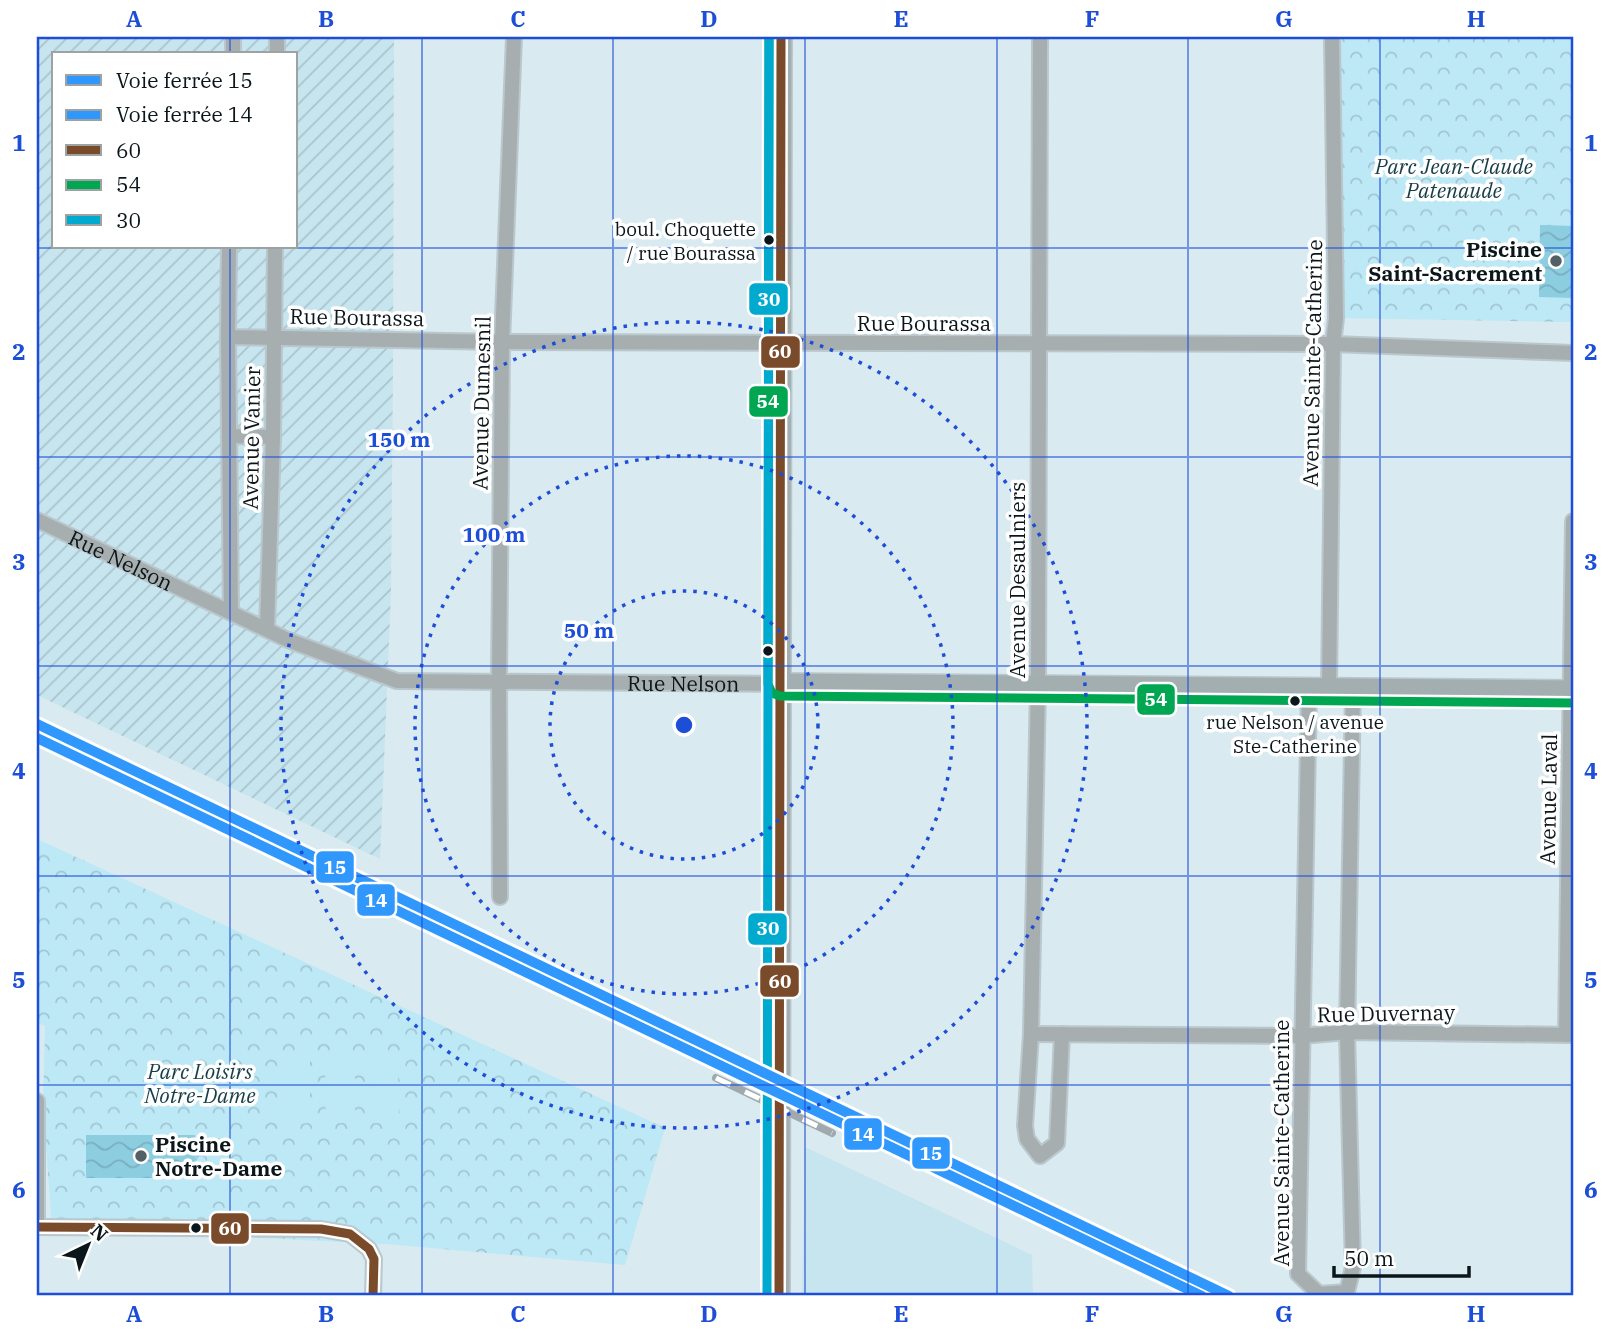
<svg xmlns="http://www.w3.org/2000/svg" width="1610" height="1333" font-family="'IBM Plex Serif',serif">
<defs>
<pattern id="industrial-furrows" width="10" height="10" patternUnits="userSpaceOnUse" patternTransform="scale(1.75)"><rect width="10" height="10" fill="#c7e5ef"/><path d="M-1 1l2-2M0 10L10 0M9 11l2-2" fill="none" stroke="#aac4cc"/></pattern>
<pattern id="park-crowns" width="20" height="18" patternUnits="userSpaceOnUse" patternTransform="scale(1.75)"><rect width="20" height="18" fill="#bde8f6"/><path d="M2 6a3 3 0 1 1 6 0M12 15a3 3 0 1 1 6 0" fill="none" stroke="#a1c6d2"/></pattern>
<pattern id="water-waves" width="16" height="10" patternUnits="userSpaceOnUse" patternTransform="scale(1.75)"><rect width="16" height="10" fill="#8dcde0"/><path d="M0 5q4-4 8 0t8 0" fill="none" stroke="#78afc0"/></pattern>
</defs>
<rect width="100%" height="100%" fill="#d9eaf0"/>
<path fill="#c7e5ef" d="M 805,1147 L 1032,1255 L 1033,1296 L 802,1296 Z"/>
<path fill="url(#industrial-furrows)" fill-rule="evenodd" d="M 37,37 L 394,37 L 393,371 L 391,592 L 380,859 L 37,695 ZM 54,54 L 296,54 L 296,247 L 54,247 Z"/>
<g fill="url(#park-crowns)">
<path d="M 1334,37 L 1573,37 L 1573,322 L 1336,318 Z"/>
<path d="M 37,839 L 665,1128 L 625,1265 L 386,1244 L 52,1228 L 43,1104 L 45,1026 L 37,1023 Z"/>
</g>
<g fill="#bde8f6">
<path d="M 355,1058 L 355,1123 L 326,1123 L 325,1059 Z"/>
<path d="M 369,1058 L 398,1058 L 399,1123 L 370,1123 Z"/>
<path d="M 280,1059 L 310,1059 L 310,1123 L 281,1124 Z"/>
</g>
<g fill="url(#water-waves)">
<path d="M 1540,225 L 1573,226 L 1573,298 L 1539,297 Z"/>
<path d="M 86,1135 L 195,1135 L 196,1178 L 86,1178 Z"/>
</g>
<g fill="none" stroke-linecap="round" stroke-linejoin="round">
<g stroke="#bac7cc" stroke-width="18">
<g id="street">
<path d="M 1040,37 L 1038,686 L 1031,1034 L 1025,1126 L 1027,1139 L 1040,1156 L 1057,1143 L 1062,1034"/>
<path d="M 233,54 L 233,37"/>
<path d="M 277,54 L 277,37"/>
<path d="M 229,247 L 228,337 L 231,612"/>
<path d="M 228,337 L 502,342 L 1333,344 L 1573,353"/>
<path d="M 229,436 L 273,437"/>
<path id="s1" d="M 37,520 L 288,640 L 397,681 L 780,684"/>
<path d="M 267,629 L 273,437 L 275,247"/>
<path d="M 1309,689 L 1298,1274 L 1319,1294 L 1347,1292 L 1353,1267 L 1347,1032 L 1353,689"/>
<path d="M 1329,689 L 1333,344 L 1336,318 L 1332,37"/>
<path d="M 500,897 L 499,682 L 502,342 L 514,37"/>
<path d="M 1031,1034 L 1301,1036 L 1347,1032 L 1573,1035"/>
<path d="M 1566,1035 L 1573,521"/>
<path d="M 37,1101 L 37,1224"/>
<path d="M 37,1227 L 321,1229 L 350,1234 L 369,1249 L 374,1259 L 373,1296"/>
</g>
</g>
<g stroke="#bac7cc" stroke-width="24">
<g id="secondary">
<path d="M 780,684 L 1573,691"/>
<path d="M 779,1296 L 781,37"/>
</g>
</g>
<use href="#street" stroke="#a7aeb0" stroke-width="14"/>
<use href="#secondary" stroke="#a3aeb1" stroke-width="21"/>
<g stroke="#a0aaae" stroke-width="8">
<path id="rail" d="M 716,1078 L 832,1133"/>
</g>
<use href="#rail" stroke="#fff" stroke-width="5" stroke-dasharray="16" stroke-linecap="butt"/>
<g stroke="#fff" stroke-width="14">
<g id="bus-1">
<path d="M 37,1227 L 321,1229 L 350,1234 L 369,1249 L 374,1259 L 373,1296"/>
<path d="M 779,1296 L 781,37"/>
</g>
</g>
<g stroke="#fff" stroke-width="14">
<path id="bus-2" d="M 769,37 L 768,684 L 772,693 L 780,696 L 1573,703"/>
</g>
<g stroke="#fff" stroke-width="14">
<path id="bus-3" d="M 767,1296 L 769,37"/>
</g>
<use href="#bus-1" stroke="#7a4b2a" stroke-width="9"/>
<use href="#bus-2" stroke="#00a651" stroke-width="9"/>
<use href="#bus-3" stroke="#00a9ce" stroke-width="9"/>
<g stroke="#fff" stroke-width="16">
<path id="rail-1" d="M 37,724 L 1229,1296"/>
</g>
<g stroke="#fff" stroke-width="16">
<path id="rail-2" d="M 37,738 L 1202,1296"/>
</g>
<use href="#rail-1" stroke="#3098fc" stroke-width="10"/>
<use href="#rail-2" stroke="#3098fc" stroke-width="10"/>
</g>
<path fill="none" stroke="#1d4ed8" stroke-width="2" stroke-opacity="0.55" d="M 230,37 L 230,54M 422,37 L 422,1296M 613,37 L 613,1296M 805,37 L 805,1296M 997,37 L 997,1296M 1188,37 L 1188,1296M 1380,37 L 1380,1296M 230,247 L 230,1296M 37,248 L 1573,248M 37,457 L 1573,457M 37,666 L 1573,666M 37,876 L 1573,876M 37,1085 L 1573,1085"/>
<g fill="none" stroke="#1d4ed8" stroke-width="3.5" stroke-dasharray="3.5 7">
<circle cx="684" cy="725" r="134"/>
<circle cx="684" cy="725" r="269"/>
<circle cx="684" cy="725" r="403"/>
</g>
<g fill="#0b161a" stroke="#fff" stroke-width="2.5">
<circle cx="769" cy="240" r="6"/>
<circle cx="768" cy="651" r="6"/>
<circle cx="1295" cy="701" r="6"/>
<circle cx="196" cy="1228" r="6"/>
</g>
<g fill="#536065" stroke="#fff" stroke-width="2.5">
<circle cx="1556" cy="261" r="7"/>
<circle cx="141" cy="1156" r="7"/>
</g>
<g text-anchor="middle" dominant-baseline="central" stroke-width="7" stroke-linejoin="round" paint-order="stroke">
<g font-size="19" fill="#0b161a" stroke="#fff" text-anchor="end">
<text x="756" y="229">boul. Choquette<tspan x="756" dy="24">/ rue Bourassa</tspan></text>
<text x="1295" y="722" text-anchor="middle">rue Nelson / avenue<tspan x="1295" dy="24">Ste-Catherine</tspan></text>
</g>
<g font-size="21" font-style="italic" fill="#163d48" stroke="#fff">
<text x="1454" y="166">Parc Jean-Claude<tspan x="1454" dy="24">Patenaude</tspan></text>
<text x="200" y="1071">Parc Loisirs<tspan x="200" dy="24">Notre-Dame</tspan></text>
</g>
<g font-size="21" font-weight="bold" fill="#0b161a" stroke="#fff" text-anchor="end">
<text x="1542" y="249">Piscine<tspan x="1542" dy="24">Saint-Sacrement</tspan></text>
<text x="155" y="1144" text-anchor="start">Piscine<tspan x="155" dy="24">Notre-Dame</tspan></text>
</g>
<g font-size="21" fill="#0b161a" stroke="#fff">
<text transform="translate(357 317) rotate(1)">Rue Bourassa</text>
<text x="924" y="323">Rue Bourassa</text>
<text transform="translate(1312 363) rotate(-89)">Avenue Sainte-Catherine</text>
<text transform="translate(481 403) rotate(-89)">Avenue Dumesnil</text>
<text transform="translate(251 438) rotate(-89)">Avenue Vanier</text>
<text stroke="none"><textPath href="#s1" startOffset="93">Rue Nelson</textPath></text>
<text transform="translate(1017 580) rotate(-90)">Avenue Desaulniers</text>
<text stroke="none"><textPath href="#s1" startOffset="681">Rue Nelson</textPath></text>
<text transform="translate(1548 799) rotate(-89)">Avenue Laval</text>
<text transform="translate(1386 1013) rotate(-1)">Rue Duvernay</text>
<text transform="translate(1281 1143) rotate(-90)">Avenue Sainte-Catherine</text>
</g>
</g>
<circle cx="684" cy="725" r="10" fill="#1d4ed8" stroke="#fff" stroke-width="3.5"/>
<g font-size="21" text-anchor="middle" font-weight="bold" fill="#1d4ed8" stroke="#fff" stroke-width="7" stroke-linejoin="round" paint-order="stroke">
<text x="399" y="447">150 m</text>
<text x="494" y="542">100 m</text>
<text x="589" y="638">50 m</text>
</g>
<g stroke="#fff" stroke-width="2.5">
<rect x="748" y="282" width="41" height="34" rx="7" fill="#00a9ce"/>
<rect x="760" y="335" width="41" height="34" rx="7" fill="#7a4b2a"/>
<rect x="748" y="385" width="41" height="33" rx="7" fill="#00a651"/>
<rect x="1136" y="683" width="40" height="33" rx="7" fill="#00a651"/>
<rect x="315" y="850" width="40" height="34" rx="7" fill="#3098fc"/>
<rect x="356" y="883" width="40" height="34" rx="7" fill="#3098fc"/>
<rect x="747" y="912" width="41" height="34" rx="7" fill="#00a9ce"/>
<rect x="759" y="964" width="41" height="34" rx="7" fill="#7a4b2a"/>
<rect x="843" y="1117" width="40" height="34" rx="7" fill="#3098fc"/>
<rect x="911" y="1136" width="40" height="34" rx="7" fill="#3098fc"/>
<rect x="210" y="1212" width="40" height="33" rx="7" fill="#7a4b2a"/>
</g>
<g font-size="19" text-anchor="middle" font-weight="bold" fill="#fff">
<text x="769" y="306">30</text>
<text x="780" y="358">60</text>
<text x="768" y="408">54</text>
<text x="1156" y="706">54</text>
<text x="335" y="874">15</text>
<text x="376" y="907">14</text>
<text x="768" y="935">30</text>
<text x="780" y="988">60</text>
<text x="863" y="1141">14</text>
<text x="931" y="1160">15</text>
<text x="230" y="1235">60</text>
</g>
<rect width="1610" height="1333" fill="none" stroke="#ffffff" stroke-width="77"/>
<rect x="52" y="52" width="245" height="196" fill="#ffffff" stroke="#9da2a3" stroke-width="2"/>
<rect x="66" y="75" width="35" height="10" fill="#3098fc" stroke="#9da2a3" stroke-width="2"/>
<text x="116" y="88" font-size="21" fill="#0b161a">Voie ferrée 15</text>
<rect x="66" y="110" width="35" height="10" fill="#3098fc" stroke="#9da2a3" stroke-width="2"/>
<text x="116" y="122" font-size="21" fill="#0b161a">Voie ferrée 14</text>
<rect x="66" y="145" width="35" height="10" fill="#7a4b2a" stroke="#9da2a3" stroke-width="2"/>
<text x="116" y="158" font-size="21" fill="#0b161a">60</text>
<rect x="66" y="180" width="35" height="10" fill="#00a651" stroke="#9da2a3" stroke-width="2"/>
<text x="116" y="192" font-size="21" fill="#0b161a">54</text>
<rect x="66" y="215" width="35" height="10" fill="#00a9ce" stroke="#9da2a3" stroke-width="2"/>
<text x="116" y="228" font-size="21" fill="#0b161a">30</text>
<g transform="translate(88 1245) rotate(43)" stroke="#ffffff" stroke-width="5" paint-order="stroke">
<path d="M0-5L12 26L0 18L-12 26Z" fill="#0b161a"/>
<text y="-10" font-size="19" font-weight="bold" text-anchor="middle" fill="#0b161a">N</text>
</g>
<path d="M1334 1266v10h135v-10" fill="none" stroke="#0b161a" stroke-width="3.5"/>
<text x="1344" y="1266" font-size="21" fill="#0b161a" stroke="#ffffff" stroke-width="5" paint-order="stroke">50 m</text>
<rect x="38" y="38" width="1534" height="1256" fill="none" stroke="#1d4ed8" stroke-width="2.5"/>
<g font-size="23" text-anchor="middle" font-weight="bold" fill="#1d4ed8">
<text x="134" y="27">A</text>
<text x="326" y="27">B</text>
<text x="518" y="27">C</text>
<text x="709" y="27">D</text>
<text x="901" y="27">E</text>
<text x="1092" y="27">F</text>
<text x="1284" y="27">G</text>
<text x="1476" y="27">H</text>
<text x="19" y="151">1</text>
<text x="1591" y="151">1</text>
<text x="19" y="360">2</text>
<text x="1591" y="360">2</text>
<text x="19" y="570">3</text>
<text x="1591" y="570">3</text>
<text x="19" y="779">4</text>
<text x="1591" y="779">4</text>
<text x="19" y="988">5</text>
<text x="1591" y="988">5</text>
<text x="19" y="1198">6</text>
<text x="1591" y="1198">6</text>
<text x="134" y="1322">A</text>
<text x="326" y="1322">B</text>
<text x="518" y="1322">C</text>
<text x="709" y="1322">D</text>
<text x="901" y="1322">E</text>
<text x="1092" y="1322">F</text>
<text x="1284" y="1322">G</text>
<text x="1476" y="1322">H</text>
</g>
</svg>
